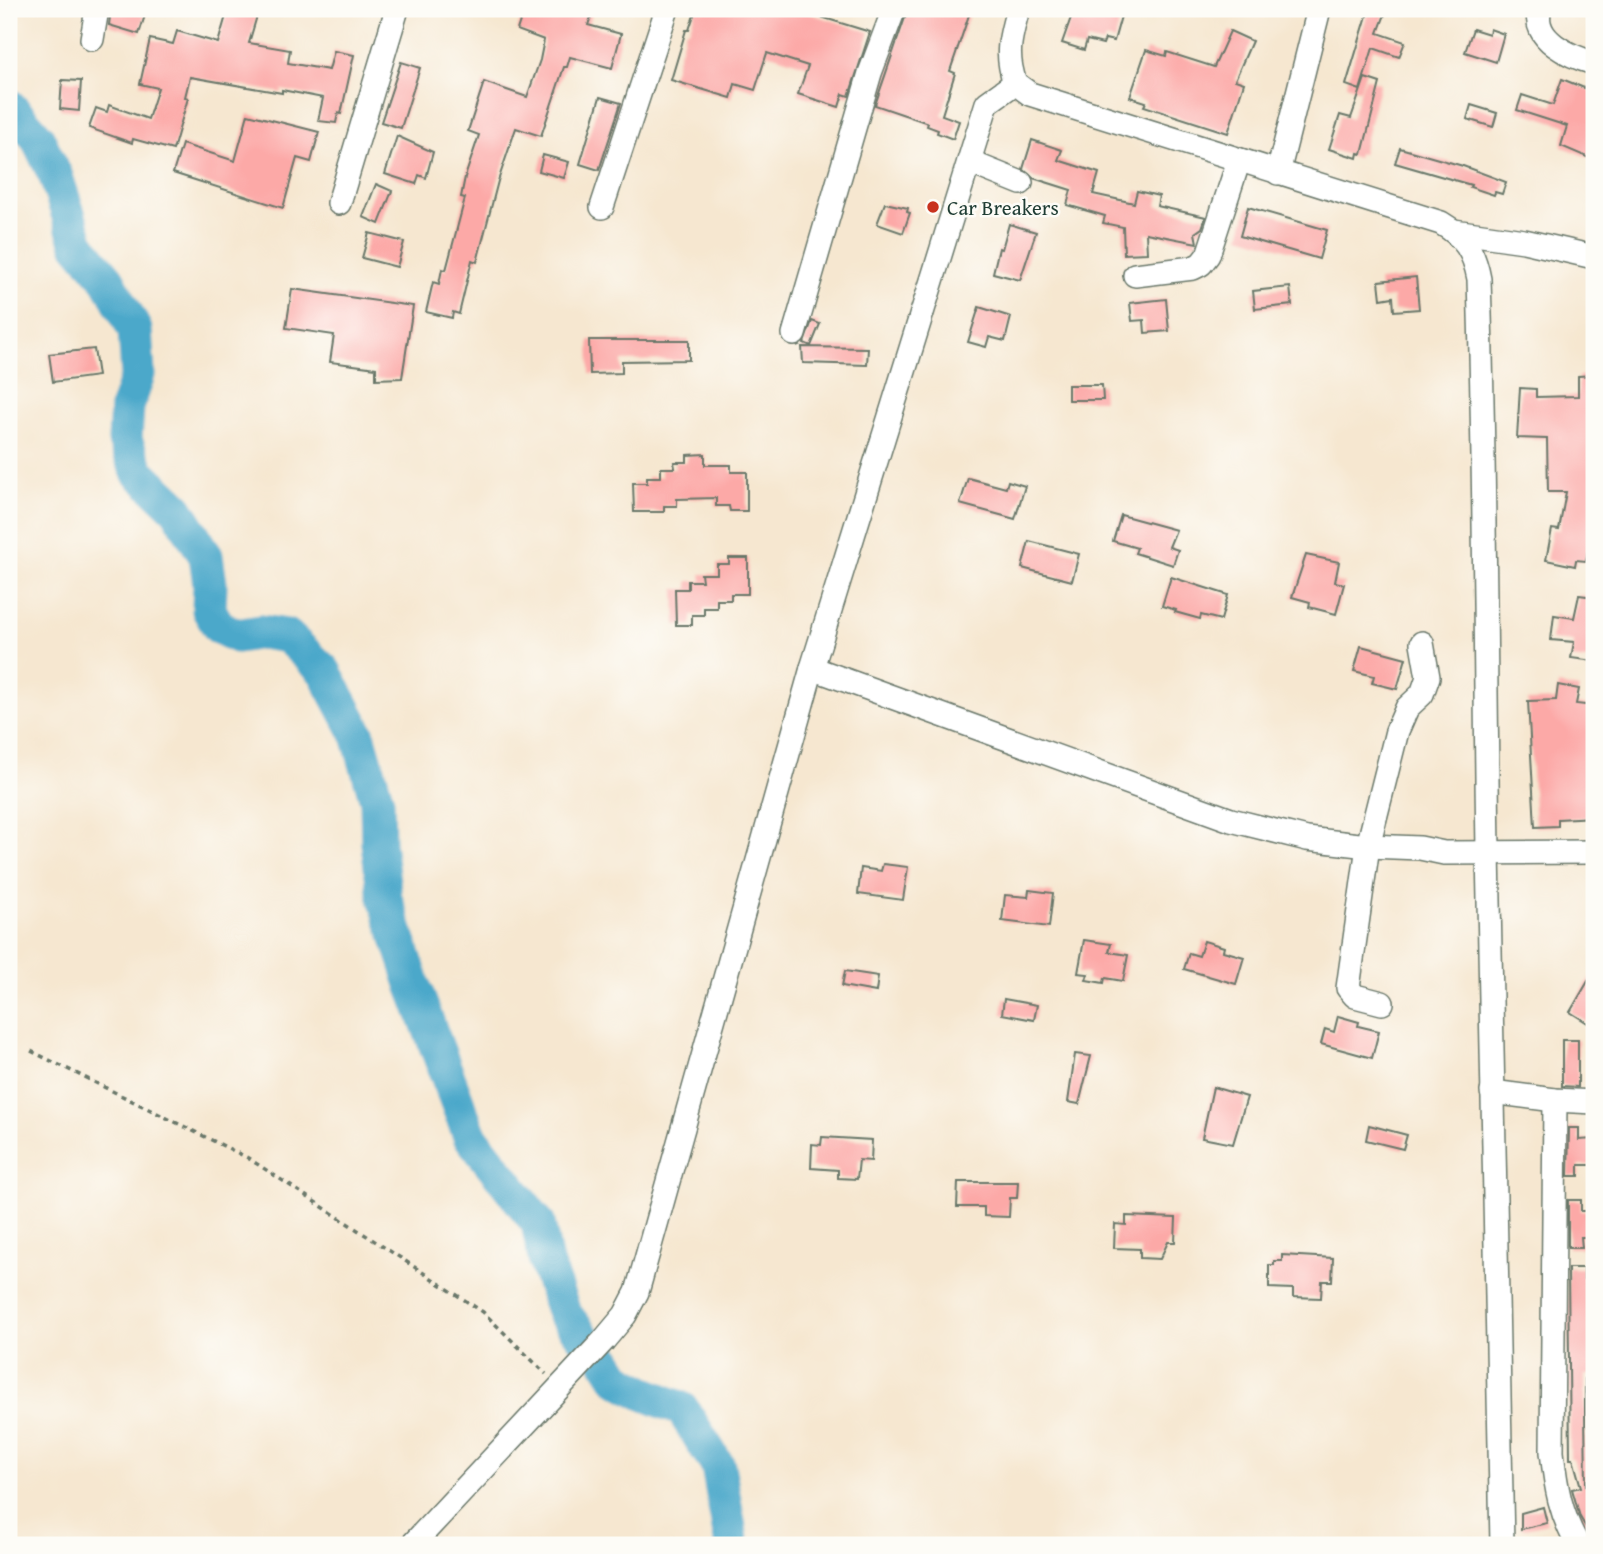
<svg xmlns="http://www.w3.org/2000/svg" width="1603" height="1554" font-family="'Gentium Book Plus',serif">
<rect width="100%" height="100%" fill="#fdfcf7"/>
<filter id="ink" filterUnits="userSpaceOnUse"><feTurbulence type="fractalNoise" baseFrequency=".0143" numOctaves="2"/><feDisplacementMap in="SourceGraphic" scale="14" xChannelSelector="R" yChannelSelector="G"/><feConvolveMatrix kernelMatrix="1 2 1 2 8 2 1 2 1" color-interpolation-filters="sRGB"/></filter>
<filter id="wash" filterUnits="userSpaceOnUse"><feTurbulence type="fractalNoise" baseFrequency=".00686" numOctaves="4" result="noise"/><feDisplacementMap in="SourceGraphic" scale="28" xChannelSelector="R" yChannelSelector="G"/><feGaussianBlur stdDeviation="1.57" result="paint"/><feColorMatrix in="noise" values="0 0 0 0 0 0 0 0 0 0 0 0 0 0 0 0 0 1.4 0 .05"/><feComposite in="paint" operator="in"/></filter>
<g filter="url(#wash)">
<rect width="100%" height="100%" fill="#f6e7d0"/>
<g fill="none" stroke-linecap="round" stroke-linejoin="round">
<g stroke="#4ba8ca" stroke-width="35">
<path d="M 9,106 L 37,137 L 56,177 L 78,244 L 108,280 L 135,330 L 138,374 L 127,407 L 125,440 L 138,472 L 177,509 L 206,556 L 210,584 L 209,610 L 219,627 L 237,636 L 261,632 L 287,636 L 324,671 L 358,735 L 377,801 L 378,843 L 385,898 L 414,987 L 470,1136 L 538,1223 L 546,1263 L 564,1313 L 586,1341"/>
<path d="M 606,1360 L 618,1379 L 643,1393 L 682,1409 L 718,1466 L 732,1545"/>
</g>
</g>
<g id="blocks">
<g fill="#fca9a7">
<path d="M 111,9 L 147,9 L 139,34 L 109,25 Z"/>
<path d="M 228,9 L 259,9 L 249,43 L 290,50 L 288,63 L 329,70 L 334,51 L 354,55 L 341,114 L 338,113 L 336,123 L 318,121 L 323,98 L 282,90 L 282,93 L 190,77 L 185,97 L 188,98 L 173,150 L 133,139 L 132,143 L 89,128 L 96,108 L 107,112 L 109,105 L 148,119 L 158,88 L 140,84 L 150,39 L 173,44 L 177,31 L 218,43 Z"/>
<path d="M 524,9 L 594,9 L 588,25 L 621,34 L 612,68 L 570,57 L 567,67 L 564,67 L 541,136 L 516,128 L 498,181 L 477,262 L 472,260 L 459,314 L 453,312 L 452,318 L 426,312 L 433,282 L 439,284 L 442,269 L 446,270 L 465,198 L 461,197 L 465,177 L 479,135 L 468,131 L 484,82 L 527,97 L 540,60 L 544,40 L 517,30 Z"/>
<path d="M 696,9 L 795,9 L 870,32 L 849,96 L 843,94 L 839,107 L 798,94 L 808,66 L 767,53 L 755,90 L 735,84 L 731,98 L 671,80 L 686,30 L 689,30 Z"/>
<path d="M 908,9 L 971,9 L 950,71 L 955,73 L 942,115 L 959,121 L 953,139 L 937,133 L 938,130 L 927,126 L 928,123 L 875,105 Z"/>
<path d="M 1074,9 L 1082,9 L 1103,15 L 1105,9 L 1123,9 L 1114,41 L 1105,39 L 1103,44 L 1087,40 L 1084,50 L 1062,43 Z"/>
<path d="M 1369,9 L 1387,9 L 1378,33 L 1405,42 L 1399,57 L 1373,48 L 1360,90 L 1346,85 Z"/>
<path d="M 1473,29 L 1489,34 L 1490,29 L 1504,34 L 1496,62 L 1465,52 Z"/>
<path d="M 1230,31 L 1252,41 L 1235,80 L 1244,83 L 1228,133 L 1144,106 L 1146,102 L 1130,97 L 1146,50 L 1166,56 L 1167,52 L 1214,67 Z"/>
<path d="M 401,62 L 420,68 L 401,128 L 381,122 Z"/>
<path d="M 1365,78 L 1380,83 L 1362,154 L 1358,153 L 1357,158 L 1329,149 L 1340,115 L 1351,118 Z"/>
<path d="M 1562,79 L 1594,92 L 1594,143 L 1589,158 L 1561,146 L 1567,126 L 1517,110 L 1522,95 L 1553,105 Z"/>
<path d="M 62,80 L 81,81 L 79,111 L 60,109 Z"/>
<path d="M 600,97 L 621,103 L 599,170 L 580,164 Z"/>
<path d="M 1471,105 L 1497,113 L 1493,127 L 1467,119 Z"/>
<path d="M 248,114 L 319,132 L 311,162 L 297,158 L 283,208 L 173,173 L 182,144 L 235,161 Z"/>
<path d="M 397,136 L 433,152 L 426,178 L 419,175 L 416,184 L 385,174 Z"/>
<path d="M 1032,140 L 1062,150 L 1058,160 L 1099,173 L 1093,194 L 1134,203 L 1137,191 L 1159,196 L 1157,206 L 1206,217 L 1202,228 L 1195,233 L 1197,243 L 1146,233 L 1147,253 L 1124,254 L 1123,227 L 1103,223 L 1105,216 L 1067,205 L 1071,190 L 1033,178 L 1023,169 Z"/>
<path d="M 1400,148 L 1463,166 L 1506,182 L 1502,194 L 1495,192 L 1494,195 L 1470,187 L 1471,185 L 1395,163 Z"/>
<path d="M 543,155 L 569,162 L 564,178 L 539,171 Z"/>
<path d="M 376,184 L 392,191 L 379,224 L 363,217 Z"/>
<path d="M 885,203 L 908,208 L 907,212 L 910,213 L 903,233 L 877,224 Z"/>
<path d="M 1248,207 L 1327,230 L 1319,259 L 1240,236 Z"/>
<path d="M 1009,224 L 1036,232 L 1020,280 L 993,273 L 999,248 L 1002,249 Z"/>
<path d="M 369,233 L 404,242 L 397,267 L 362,258 Z"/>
<path d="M 1416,277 L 1419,309 L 1394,311 L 1393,297 L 1381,299 L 1379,281 Z"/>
<path d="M 1290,287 L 1292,305 L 1255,309 L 1253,291 Z"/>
<path d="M 292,289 L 413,306 L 402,378 L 376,379 L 376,368 L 330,362 L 334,335 L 286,328 Z"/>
<path d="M 1166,299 L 1169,331 L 1145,333 L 1144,320 L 1132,321 L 1130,303 Z"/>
<path d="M 979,307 L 1011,317 L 1005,341 L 989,337 L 986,347 L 968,342 Z"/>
<path d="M 812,321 L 820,324 L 811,346 L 804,343 Z"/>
<path d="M 589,340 L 689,340 L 689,360 L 622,361 L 622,373 L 590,374 Z"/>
<path d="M 802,347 L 868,348 L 867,365 L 803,363 Z"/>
<path d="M 94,349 L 98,376 L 53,382 L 49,354 Z"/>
<path d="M 1594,375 L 1594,521 L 1586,561 L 1576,560 L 1575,566 L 1546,560 L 1552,529 L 1559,530 L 1566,492 L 1548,492 L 1547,439 L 1517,438 L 1520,388 L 1536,389 L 1536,397 L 1578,396 L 1578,376 Z"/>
<path d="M 1068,385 L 1102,385 L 1103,400 L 1068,400 Z"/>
<path d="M 705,454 L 705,465 L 731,465 L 731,472 L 747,472 L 747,511 L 730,511 L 729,506 L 716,506 L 716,498 L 677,499 L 677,506 L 664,506 L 664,512 L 634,512 L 633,483 L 647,483 L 647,477 L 661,477 L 661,468 L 675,468 L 674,462 L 687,462 L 687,455 Z"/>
<path d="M 968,478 L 1006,488 L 1008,481 L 1025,486 L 1015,519 L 960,504 Z"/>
<path d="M 1121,515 L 1176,530 L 1169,547 L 1178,550 L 1173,565 L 1135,553 L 1137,548 L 1113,541 Z"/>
<path d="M 1029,541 L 1079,554 L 1072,581 L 1022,568 Z"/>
<path d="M 1306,555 L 1339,562 L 1335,582 L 1344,584 L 1336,614 L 1309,607 L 1310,602 L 1292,597 Z"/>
<path d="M 729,558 L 748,558 L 748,594 L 731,594 L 731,600 L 717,600 L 717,608 L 704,608 L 704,615 L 692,615 L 692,625 L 676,625 L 675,589 L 688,589 L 688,581 L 702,581 L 701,574 L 717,574 L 717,564 L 729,564 Z"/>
<path d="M 1171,577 L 1228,595 L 1221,620 L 1201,615 L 1200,619 L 1175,612 L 1176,610 L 1162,606 Z"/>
<path d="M 1579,595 L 1594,597 L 1594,661 L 1571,658 L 1574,642 L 1551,640 L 1554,615 L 1574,618 Z"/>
<path d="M 1361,646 L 1406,658 L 1397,689 L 1372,683 L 1374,676 L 1354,671 Z"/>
<path d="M 1558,685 L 1579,689 L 1576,704 L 1594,706 L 1594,817 L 1558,819 L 1558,826 L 1535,827 L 1528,701 L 1556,700 Z"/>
<path d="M 883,864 L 908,867 L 903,900 L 858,894 L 861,868 L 881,871 Z"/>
<path d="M 1029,890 L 1053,893 L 1049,927 L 1002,921 L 1005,895 L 1028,897 Z"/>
<path d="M 1084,940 L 1111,944 L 1109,952 L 1128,955 L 1123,981 L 1105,978 L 1104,983 L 1086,980 L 1088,974 L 1078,973 Z"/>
<path d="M 1204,941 L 1224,947 L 1223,951 L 1244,957 L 1236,984 L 1184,969 L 1189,953 L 1199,956 Z"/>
<path d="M 845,971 L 878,976 L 876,992 L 842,986 Z"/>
<path d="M 1594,971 L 1594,1027 L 1570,1012 Z"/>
<path d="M 1004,999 L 1037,1005 L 1034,1020 L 1002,1014 Z"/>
<path d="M 1338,1016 L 1359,1022 L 1358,1026 L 1379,1031 L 1372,1058 L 1321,1044 L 1325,1029 L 1334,1032 Z"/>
<path d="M 1562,1040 L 1578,1040 L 1578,1087 L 1562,1086 Z"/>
<path d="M 1075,1054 L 1091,1056 L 1079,1104 L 1068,1102 Z"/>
<path d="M 1213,1087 L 1247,1097 L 1233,1144 L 1202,1138 Z"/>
<path d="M 1369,1125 L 1407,1135 L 1403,1149 L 1366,1140 Z"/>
<path d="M 1569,1128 L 1579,1128 L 1579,1140 L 1594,1139 L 1594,1165 L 1579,1165 L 1579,1176 L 1568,1176 Z"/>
<path d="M 822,1137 L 872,1140 L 871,1161 L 859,1160 L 857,1179 L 838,1178 L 838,1170 L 811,1168 L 812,1144 L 821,1145 Z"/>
<path d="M 958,1182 L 1018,1182 L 1017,1198 L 1010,1198 L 1009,1217 L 984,1216 L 984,1207 L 957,1207 Z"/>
<path d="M 1568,1200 L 1581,1200 L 1581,1211 L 1594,1211 L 1594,1237 L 1581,1237 L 1582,1248 L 1568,1248 Z"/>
<path d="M 1126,1216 L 1176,1218 L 1175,1242 L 1168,1242 L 1160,1259 L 1140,1258 L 1140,1249 L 1114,1248 L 1115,1224 L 1126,1225 Z"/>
<path d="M 1282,1255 L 1333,1258 L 1332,1281 L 1322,1281 L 1321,1298 L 1293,1297 L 1293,1289 L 1269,1288 L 1269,1265 L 1274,1265 L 1274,1261 L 1282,1261 Z"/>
<path d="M 1568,1268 L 1584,1268 L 1584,1279 L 1594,1279 L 1594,1375 L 1585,1375 L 1585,1411 L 1586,1485 L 1594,1483 L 1594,1541 L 1580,1517 L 1572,1489 L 1581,1487 L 1573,1459 L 1570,1459 Z"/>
<path d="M 1543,1507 L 1547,1523 L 1521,1529 L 1521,1513 Z"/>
</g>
</g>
</g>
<g filter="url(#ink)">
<use href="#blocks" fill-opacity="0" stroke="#6a786b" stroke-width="2"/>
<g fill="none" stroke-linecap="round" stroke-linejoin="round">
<g stroke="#6a786b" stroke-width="26">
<g id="minor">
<path d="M 1540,9 C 1530,40 1572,57 1594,63"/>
<path d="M 92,39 L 97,9"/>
<path d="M 1015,83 L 1030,94 L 1441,223 C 1465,237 1474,252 1479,279 C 1485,469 1485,660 1488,851 C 1491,1083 1497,1314 1502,1545"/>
<path d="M 1015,83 C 1005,54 1010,38 1018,9"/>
<path d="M 969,162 L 1021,183"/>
<path d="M 1278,173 L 1319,9"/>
<path d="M 339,203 L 397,9"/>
<path d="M 602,207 L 667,9"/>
<path d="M 1454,231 L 1524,241 L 1594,257"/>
<path d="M 1135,275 L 1193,268 L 1201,264 L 1208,255 L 1239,160"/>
<path d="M 794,334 L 870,73 L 894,9"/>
<path d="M 812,668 L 1231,820 L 1307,839 L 1368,846 L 1420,848 L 1444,853 L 1594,852"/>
<path d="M 1382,1003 L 1355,996 L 1348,988 L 1368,846 L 1397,731 L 1407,708 L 1422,694 L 1428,677 L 1422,643"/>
<path d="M 1492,1092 L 1555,1100 L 1594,1102"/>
<path d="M 1555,1100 L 1552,1452 C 1556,1488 1560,1513 1578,1545"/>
<path d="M 412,1545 L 604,1340 L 625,1315 L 637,1292 L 812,668 L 987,103 L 1015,83"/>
</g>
</g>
<path stroke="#6a786b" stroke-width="3.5" stroke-dasharray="5 5" stroke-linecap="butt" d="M 31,1051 L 248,1158 L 483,1312 L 546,1374"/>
<use href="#minor" stroke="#fff" stroke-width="23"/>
</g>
</g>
<circle fill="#c8321e" stroke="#fdfcf7" stroke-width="2.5" cx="933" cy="207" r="7"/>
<g text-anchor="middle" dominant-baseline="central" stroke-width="5" stroke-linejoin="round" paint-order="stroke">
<g font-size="21" fill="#1f3d34" stroke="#fdfcf7" text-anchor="start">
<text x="947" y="207">Car Breakers</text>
</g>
</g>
<rect width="1603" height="1554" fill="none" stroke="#fdfcf7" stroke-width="35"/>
</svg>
